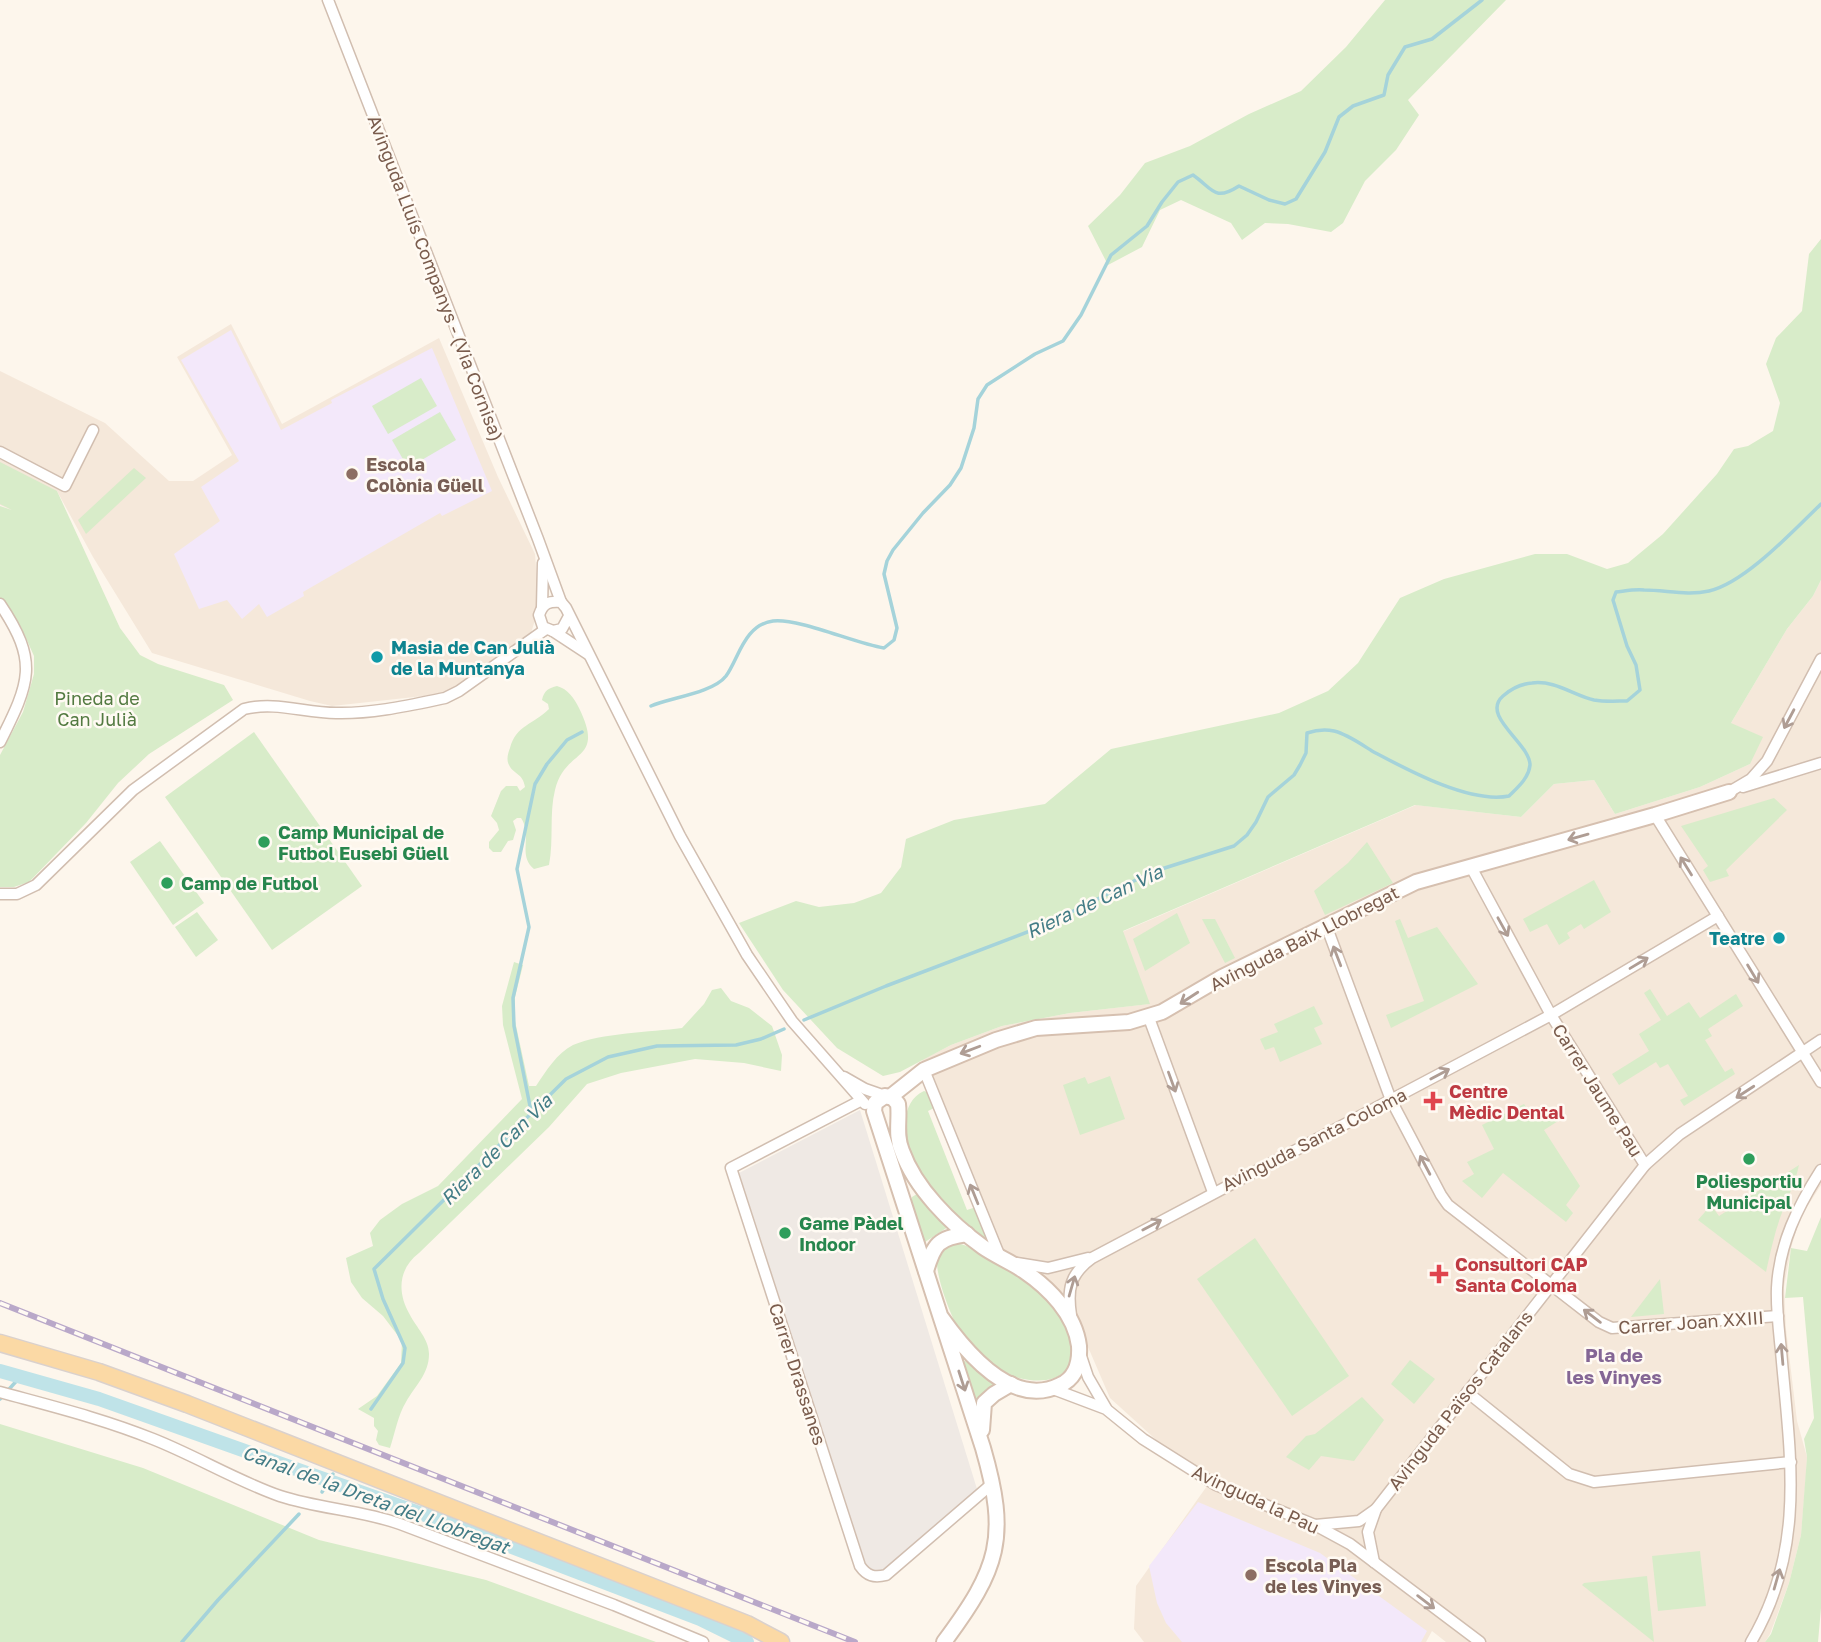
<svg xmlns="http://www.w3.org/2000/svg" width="1821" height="1642" font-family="'Golos Text',sans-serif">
<rect width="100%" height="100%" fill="#fdf6ec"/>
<g fill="#f5e8da">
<path d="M 231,324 L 282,424 L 439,338 L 498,477 L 535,554 L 539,607 L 531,633 L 458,687 L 433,695 L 332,706 L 310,701 L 152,653 L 93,557 L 57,491 L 12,510 L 0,505 L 0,371 L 105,423 L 169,481 L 193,481 L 232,455 L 177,357 Z"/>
<path d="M 1821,580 L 1821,1185 L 1800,1218 L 1791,1248 L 1784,1287 L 1786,1329 L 1797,1421 L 1807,1457 L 1806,1476 L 1801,1535 L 1789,1583 L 1770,1634 L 1765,1642 L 1446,1642 L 1432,1631 L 1426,1642 L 1144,1642 L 1134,1629 L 1136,1586 L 1207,1486 L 1110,1398 L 1085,1340 L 1063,1299 L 1003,1253 L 922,1060 L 951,1045 L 1002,1026 L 1070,1013 L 1149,1004 L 1122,932 L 1416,805 L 1521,817 L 1554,784 L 1594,780 L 1615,814 L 1700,787 L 1750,764 L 1731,723 L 1787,629 L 1813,596 Z"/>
</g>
<path fill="#efe9e4" d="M 860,1110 L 977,1489 L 882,1578 L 867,1568 L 739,1173 Z"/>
<g fill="#f3e8fa">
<path d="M 231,330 L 281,430 L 332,403 L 331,400 L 432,348 L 492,491 L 442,516 L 440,513 L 303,592 L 304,596 L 267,617 L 259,604 L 242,619 L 227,600 L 199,609 L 174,554 L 220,521 L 201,487 L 239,461 L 181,360 Z"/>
<path d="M 1198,1502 L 1320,1553 L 1427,1631 L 1421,1642 L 1182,1642 L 1166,1623 L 1157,1603 L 1149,1566 Z"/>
</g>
<g fill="#d8ecc9">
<path d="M 1385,0 L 1506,0 L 1408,100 L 1419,115 L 1396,150 L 1365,181 L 1343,223 L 1331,232 L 1288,224 L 1265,223 L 1242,240 L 1231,223 L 1181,200 L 1160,210 L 1142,247 L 1108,265 L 1088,226 L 1120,195 L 1145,163 L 1190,146 L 1249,114 L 1301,91 L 1346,47 Z"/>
<path d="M 1821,239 L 1821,580 L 1813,596 L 1787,629 L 1731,723 L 1763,737 L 1750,764 L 1700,787 L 1615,814 L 1594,780 L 1554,784 L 1521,817 L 1415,805 L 1123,931 L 1150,1004 L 1070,1013 L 1002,1026 L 951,1045 L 900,1072 L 883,1076 L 837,1048 L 783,990 L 739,923 L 796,901 L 819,907 L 854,903 L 881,893 L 901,867 L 906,839 L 954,820 L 1045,804 L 1111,749 L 1279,713 L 1328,691 L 1358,663 L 1400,598 L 1444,579 L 1535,554 L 1567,554 L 1607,569 L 1628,563 L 1663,534 L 1717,474 L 1734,449 L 1748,446 L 1773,431 L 1780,403 L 1766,364 L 1776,338 L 1802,311 L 1809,254 Z"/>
<path d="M 421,378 L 437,406 L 388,434 L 372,406 Z"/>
<path d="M 440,412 L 456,440 L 408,468 L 392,440 Z"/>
<path d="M 0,462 L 57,491 L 120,628 L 140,655 L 158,664 L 224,685 L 233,700 L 149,754 L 118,783 L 86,823 L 29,882 L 14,887 L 0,887 L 0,755 L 23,712 L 34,674 L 34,656 L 21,627 L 0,598 L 0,506 L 12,510 L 0,504 Z"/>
<path d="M 134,468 L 146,478 L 86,534 L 78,520 Z"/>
<path d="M 557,686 C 568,689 574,698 579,708 C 606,763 565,747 555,790 C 549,814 554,840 549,865 L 534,869 C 517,855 533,836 521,818 L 517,818 L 513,821 L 516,830 L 513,840 L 508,841 L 501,852 L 493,852 L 489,848 L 489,842 L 499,830 L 497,823 L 491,816 L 501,791 L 506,786 L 517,786 L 520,791 L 525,787 C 523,773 513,774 509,765 C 506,760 508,753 510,748 C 516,725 533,725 549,709 L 548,704 L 542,700 C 544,690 549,688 557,686 Z"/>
<path d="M 254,732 L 362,886 L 272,950 L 165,797 Z"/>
<path d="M 1774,798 L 1787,810 L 1726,870 L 1729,876 L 1710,882 L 1703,870 L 1708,866 L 1681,826 Z"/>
<path d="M 160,841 L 204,903 L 173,925 L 130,862 Z"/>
<path d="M 1367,842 L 1393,883 L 1325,915 L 1314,891 L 1348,863 Z"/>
<path d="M 1594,880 L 1611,912 L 1584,929 L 1581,924 L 1567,933 L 1570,938 L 1559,945 L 1547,924 L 1530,932 L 1523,919 Z"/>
<path d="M 197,912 L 218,940 L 196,957 L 175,927 Z"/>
<path d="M 1177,913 L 1190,943 L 1145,971 L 1133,939 Z"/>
<path d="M 1202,919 L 1215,919 L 1235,958 L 1225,963 Z"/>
<path d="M 1400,919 L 1408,938 L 1437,927 L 1478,984 L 1391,1028 L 1386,1015 L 1424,1001 L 1395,921 Z"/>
<path d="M 514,962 L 523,965 L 515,997 L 515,1021 L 529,1086 L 536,1086 C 546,1071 557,1053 573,1045 C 601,1033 651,1032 682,1028 L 704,1004 L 712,990 L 721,988 L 731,1001 L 749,1008 L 772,1026 L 782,1055 L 781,1071 L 744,1063 L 695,1059 L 621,1073 L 587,1084 L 549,1127 L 419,1253 C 398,1269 397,1293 410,1315 C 416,1327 429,1339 429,1354 C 429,1374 415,1386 406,1402 C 398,1415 395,1433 390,1448 L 379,1445 L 376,1440 L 378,1431 L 374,1426 L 374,1418 L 358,1409 L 377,1396 L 401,1363 L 402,1341 L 383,1316 L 362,1298 L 351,1282 L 346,1258 L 373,1246 L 370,1233 L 380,1220 L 402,1204 L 438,1186 L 522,1099 L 503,1025 L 502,1006 Z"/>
<path d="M 1650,989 L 1667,1016 L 1689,1002 L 1700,1018 L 1736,994 L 1743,1006 L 1708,1029 L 1712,1036 L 1705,1040 L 1725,1072 L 1732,1068 L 1735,1074 L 1684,1106 L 1680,1100 L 1688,1096 L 1668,1064 L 1660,1068 L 1656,1062 L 1619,1085 L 1612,1074 L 1649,1051 L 1639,1034 L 1661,1020 L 1644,993 Z"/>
<path d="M 1314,1006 L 1323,1024 L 1314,1028 L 1322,1044 L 1280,1062 L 1274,1047 L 1265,1050 L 1260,1039 L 1278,1032 L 1274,1024 Z"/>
<path d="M 1110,1076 L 1125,1119 L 1080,1135 L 1063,1085 L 1085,1077 L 1088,1084 Z"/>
<path d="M 924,1091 L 929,1093 L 936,1107 L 928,1111 L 967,1210 L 976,1207 L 987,1239 C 960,1226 908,1169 904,1138 C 903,1133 904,1127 905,1122 C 906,1109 912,1096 924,1091 Z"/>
<path d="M 1524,1104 L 1536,1121 L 1559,1106 L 1566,1116 L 1544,1130 L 1580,1186 L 1566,1205 L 1573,1213 L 1566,1222 L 1503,1173 L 1482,1198 L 1462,1181 L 1474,1174 L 1467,1162 L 1494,1149 L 1482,1125 Z"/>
<path d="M 1799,1165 C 1795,1184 1787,1199 1780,1218 C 1774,1235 1770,1254 1766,1272 L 1698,1220 L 1711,1205 L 1719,1216 Z"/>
<path d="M 917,1194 L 948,1227 L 925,1242 L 923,1241 L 911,1204 L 912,1197 Z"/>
<path d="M 1821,1217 L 1821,1608 L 1818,1642 L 1765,1642 L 1771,1634 L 1789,1583 L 1801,1535 L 1807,1457 L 1804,1439 L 1814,1418 L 1803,1297 L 1785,1298 L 1791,1248 L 1807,1251 Z"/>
<path d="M 1255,1238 L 1349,1376 L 1292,1416 L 1197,1279 Z"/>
<path d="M 960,1244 C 982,1249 1042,1291 1056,1310 C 1089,1356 1070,1394 1012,1376 C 993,1370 975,1351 963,1336 C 953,1324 932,1269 938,1255 C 942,1246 951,1244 960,1244 Z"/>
<path d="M 1660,1279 L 1664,1314 L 1631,1317 Z"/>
<path d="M 1410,1360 L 1435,1379 L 1414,1404 L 1391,1384 Z"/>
<path d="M 961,1361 L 965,1361 L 993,1382 L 993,1386 L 976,1401 L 974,1401 Z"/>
<path d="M 1362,1397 L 1384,1420 L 1354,1461 L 1321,1456 L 1309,1470 L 1286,1457 L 1306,1436 L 1315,1434 Z"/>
<path d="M 0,1424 L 143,1468 L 319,1540 L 486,1580 L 656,1642 L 0,1642 Z"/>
<path d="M 1700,1551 L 1706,1606 L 1658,1611 L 1652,1556 Z"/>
<path d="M 1647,1576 L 1654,1642 L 1582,1585 L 1584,1583 Z"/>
</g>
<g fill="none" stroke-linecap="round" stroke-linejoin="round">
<g stroke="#a5d3da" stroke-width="3.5">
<path d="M 651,706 C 669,698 713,693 726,676 C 739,658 744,625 773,621 C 799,618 854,643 884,648 L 894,640 L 897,628 L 884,574 L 887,561 L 893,550 L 923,513 L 950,485 L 961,468 L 974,428 L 978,399 L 987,385 L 1035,354 L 1063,341 L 1081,315 L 1111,255 L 1147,226 L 1162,202 L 1178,182 L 1193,175 C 1213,189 1214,202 1239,186 L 1269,200 L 1285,204 L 1296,199 L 1325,152 L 1339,117 L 1353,106 L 1384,95 L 1388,75 L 1405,47 L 1432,39 L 1482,0"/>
<path d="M 804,1020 L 886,986 L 1043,926 L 1152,872 L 1234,846 L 1247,835 L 1256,822 L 1268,797 L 1294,775 L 1300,765 L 1306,753 L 1307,733 C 1316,730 1325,729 1334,731 C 1347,734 1361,744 1372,751 C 1406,769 1469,804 1509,796 C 1517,788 1529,778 1530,765 C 1530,743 1480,716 1503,696 C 1512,688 1520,684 1532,683 C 1555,680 1573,695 1594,700 C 1605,702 1617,701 1627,701 L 1640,690 L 1636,665 L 1627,646 L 1613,600 L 1616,592 C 1625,591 1635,589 1644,590 C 1666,590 1687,596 1709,591 C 1745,583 1794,530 1821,504"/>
<path d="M 531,1111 L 514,1026 L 513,998 L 529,927 L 517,869 L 535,784 L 547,764 L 567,740 L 582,732"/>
<path d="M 0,1399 L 21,1376"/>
<path d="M 371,1409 L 403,1363 L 405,1348 L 383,1299 L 374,1269 L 566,1079 L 608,1057 L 657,1046 L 736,1045 L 761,1039 L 784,1029"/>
<path d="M 322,1492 L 333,1474"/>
<path d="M 182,1642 L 218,1600 L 299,1514"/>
</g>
<path stroke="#bfe3e8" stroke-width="14" d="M 0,1371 L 99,1399 L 470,1531 L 700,1619 L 747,1642"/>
<g stroke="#d1beb0" stroke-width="13">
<g id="street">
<path d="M 328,0 L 538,539 L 561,602"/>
<path d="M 0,452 L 65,486 L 93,430"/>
<path d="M 0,604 C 39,662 30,682 0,742"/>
<path d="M 542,607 L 543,563"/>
<path d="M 569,616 L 562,629 L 553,631 L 543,627 L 539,615 C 543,603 549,601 561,602 L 566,608 L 680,836 L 747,955 L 792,1021 L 865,1104"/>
<path d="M 553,631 L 588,654"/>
<path d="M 1743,787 L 1821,763"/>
<path d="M 1729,792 L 1751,779 L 1767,761 L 1821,659"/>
<path d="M 1655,815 L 1821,1082"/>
<path d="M 1471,867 L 1551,1015 L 1645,1165"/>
<path d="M 0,894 L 17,894 L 36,885 L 133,790 L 244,709 C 275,701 305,713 336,713 C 372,714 411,705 445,698 L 459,691 L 546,629"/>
<path d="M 1326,925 L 1391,1100 L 1441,1195 L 1448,1205 L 1599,1322 L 1612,1328 L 1778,1316"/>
<path d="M 1149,1018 L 1213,1192"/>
<path d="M 924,1070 L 1000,1257"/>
<path d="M 844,1077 L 865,1089 L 885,1096"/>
<path d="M 860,1101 L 731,1168 L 860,1566 C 867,1576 874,1578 886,1575 L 993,1483"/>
<path d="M 1017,1263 L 1048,1268 L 1088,1258"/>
<path d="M 1071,1315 C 1067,1289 1070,1274 1092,1258 L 1551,1015 L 1718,916"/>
<path d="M 1081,1356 L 1088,1377 L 1106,1408"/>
<path d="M 1053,1389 L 1106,1409 L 1143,1439 L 1216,1485 L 1315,1525 L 1350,1544 L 1480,1642"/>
<path d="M 0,1392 C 51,1406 104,1419 153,1439 C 196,1456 237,1481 280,1496 C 320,1509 361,1510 400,1524 L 614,1605 L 703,1642"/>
<path d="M 1467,1392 L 1569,1474 L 1594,1482 L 1791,1462"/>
<path d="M 1315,1525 L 1359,1521 L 1376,1509 L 1645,1165 L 1680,1134 L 1821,1040"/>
<path d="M 1374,1562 L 1368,1532 L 1376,1509"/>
<path d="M 1751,1642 C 1805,1551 1791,1461 1782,1362 C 1780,1338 1776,1312 1777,1288 C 1779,1244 1798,1206 1821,1170"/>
</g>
</g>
<g stroke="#d6c0b0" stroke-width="18">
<g id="secondary">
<path d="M 890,1097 L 924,1070 L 996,1040 L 1036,1028 L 1129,1022 L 1162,1012 L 1222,977 L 1416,882 L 1655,815 L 1729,792"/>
<path d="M 926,1271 C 934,1244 938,1238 967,1234"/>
<path d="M 941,1317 C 965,1351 1012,1409 1060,1385 C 1076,1378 1080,1363 1079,1346 C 1075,1314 1049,1288 1024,1271 C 1011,1262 996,1256 983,1247 C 951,1224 915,1188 902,1151 C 895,1135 900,1119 898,1104 L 893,1098 L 885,1096 L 875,1103 L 874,1111 L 983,1448 C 1009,1538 999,1568 944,1642"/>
<path d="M 982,1430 L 984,1403 L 994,1394 L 1011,1384"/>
</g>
</g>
<g stroke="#dad1cd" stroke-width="19">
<path id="primary" d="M 0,1343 L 99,1372 L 187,1404 L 747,1624 L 781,1642"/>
</g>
<use href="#street" stroke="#fff" stroke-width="10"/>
<use href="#secondary" stroke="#fff" stroke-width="14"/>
<use href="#primary" stroke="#fbd9a5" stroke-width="16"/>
<g stroke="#b9a8c9" stroke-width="6">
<path id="rail" d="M 0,1303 L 855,1642"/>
</g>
<use href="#rail" stroke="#fffaf3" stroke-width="3.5" stroke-dasharray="10" stroke-linecap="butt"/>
</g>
<defs><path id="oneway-shaft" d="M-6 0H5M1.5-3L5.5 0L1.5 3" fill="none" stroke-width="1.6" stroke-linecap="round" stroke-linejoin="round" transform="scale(1.75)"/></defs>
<g stroke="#af9d94">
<use href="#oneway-shaft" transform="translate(1789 719) rotate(118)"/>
<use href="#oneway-shaft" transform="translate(1578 837) rotate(164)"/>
<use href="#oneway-shaft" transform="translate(1686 866) rotate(-122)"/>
<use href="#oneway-shaft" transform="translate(1503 927) rotate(61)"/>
<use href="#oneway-shaft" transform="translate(1337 956) rotate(-111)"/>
<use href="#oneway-shaft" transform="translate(1639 963) rotate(-31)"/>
<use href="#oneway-shaft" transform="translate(1753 974) rotate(59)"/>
<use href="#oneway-shaft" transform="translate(1189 998) rotate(147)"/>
<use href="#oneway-shaft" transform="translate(970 1050) rotate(159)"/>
<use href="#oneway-shaft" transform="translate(1440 1074) rotate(-28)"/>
<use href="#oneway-shaft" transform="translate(1172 1082) rotate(70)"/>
<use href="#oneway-shaft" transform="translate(1745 1092) rotate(147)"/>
<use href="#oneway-shaft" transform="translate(1425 1165) rotate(-118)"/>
<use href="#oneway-shaft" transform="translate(974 1194) rotate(-112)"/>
<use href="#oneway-shaft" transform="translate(1152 1225) rotate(-28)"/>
<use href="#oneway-shaft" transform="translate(1072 1286) rotate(-74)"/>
<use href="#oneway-shaft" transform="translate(1592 1316) rotate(-143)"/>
<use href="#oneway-shaft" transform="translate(1782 1354) rotate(-95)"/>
<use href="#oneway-shaft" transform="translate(962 1381) rotate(72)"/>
<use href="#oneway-shaft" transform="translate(1777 1579) rotate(-74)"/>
<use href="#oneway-shaft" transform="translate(1426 1602) rotate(37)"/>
</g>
<g fill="#8d6e63" stroke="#fffaf3" stroke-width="2.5">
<circle cx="352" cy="474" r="7"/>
<circle cx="1251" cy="1575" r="7"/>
</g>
<g fill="#0f9aa8" stroke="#fffaf3" stroke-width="2.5">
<circle cx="377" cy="657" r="7"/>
<circle cx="1779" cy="938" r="7"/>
</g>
<g fill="#2e9e5b" stroke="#fffaf3" stroke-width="2.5">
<circle cx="264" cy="842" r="7"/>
<circle cx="167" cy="883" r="7"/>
<circle cx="1749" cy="1159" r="7"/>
<circle cx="785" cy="1233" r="7"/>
</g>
<g fill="#e0444e" stroke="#fffaf3" stroke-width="2.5">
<path d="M1429.5 1090.5h7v7h7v7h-7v7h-7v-7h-7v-7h7z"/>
<path d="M1435.5 1263.5h7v7h7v7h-7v7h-7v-7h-7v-7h7z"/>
</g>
<g text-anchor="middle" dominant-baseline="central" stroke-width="5" stroke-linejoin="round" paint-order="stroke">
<g font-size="18" fill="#7a5c4d" stroke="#fffaf3">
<text transform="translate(436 278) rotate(69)">Avinguda Lluís Companys - (Via Cornisa)</text>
<text transform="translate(1304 938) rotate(-27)">Avinguda Baix Llobregat</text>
<text transform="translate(1598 1090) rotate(58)">Carrer Jaume Pau</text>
<text transform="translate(1314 1139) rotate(-27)">Avinguda Santa Coloma</text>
<text transform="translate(1691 1322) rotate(-4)">Carrer Joan XXIII</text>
<text transform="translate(798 1374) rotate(72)">Carrer Drassanes</text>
<text transform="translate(1460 1400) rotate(-52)">Avinguda Països Catalans</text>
<text transform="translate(1256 1499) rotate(25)">Avinguda la Pau</text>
</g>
<g font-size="18" font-weight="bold" fill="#785e54" stroke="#fffaf3" text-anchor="start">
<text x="366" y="464">Escola<tspan x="366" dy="21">Colònia Güell</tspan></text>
<text x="1265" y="1565">Escola Pla<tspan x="1265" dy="21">de les Vinyes</tspan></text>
</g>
<g font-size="18" font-weight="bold" fill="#0d838f" stroke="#fffaf3" text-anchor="start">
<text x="391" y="647">Masia de Can Julià<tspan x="391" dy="21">de la Muntanya</tspan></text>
<text x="1765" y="938" text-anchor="end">Teatre</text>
</g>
<g font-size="18" fill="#537a41" stroke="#fffaf3">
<text x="97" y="698">Pineda de<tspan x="97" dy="21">Can Julià</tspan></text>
</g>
<g font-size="18" font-weight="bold" fill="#27864d" stroke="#fffaf3" text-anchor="start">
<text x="278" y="832">Camp Municipal de<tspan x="278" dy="21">Futbol Eusebi Güell</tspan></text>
<text x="181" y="883">Camp de Futbol</text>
<text x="1749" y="1181" text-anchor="middle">Poliesportiu<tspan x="1749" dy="21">Municipal</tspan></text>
<text x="799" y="1223">Game Pàdel<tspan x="799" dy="21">Indoor</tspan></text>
</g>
<g font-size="18" font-weight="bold" fill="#be3a42" stroke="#fffaf3" text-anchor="start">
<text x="1449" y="1091">Centre<tspan x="1449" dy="21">Mèdic Dental</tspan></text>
<text x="1455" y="1264">Consultori CAP<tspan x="1455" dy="21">Santa Coloma</tspan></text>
</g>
<g font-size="19" font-style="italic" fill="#437c86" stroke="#fffaf3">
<text transform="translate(1094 901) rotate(-25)">Riera de Can Via</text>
<text transform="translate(496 1149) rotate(-45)">Riera de Can Via</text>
<text transform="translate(376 1499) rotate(20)">Canal de la Dreta del Llobregat</text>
</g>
<g font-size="19" font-weight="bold" fill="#846695" stroke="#fffaf3">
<text x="1614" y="1354">Pla de<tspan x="1614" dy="22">les Vinyes</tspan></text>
</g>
</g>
</svg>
